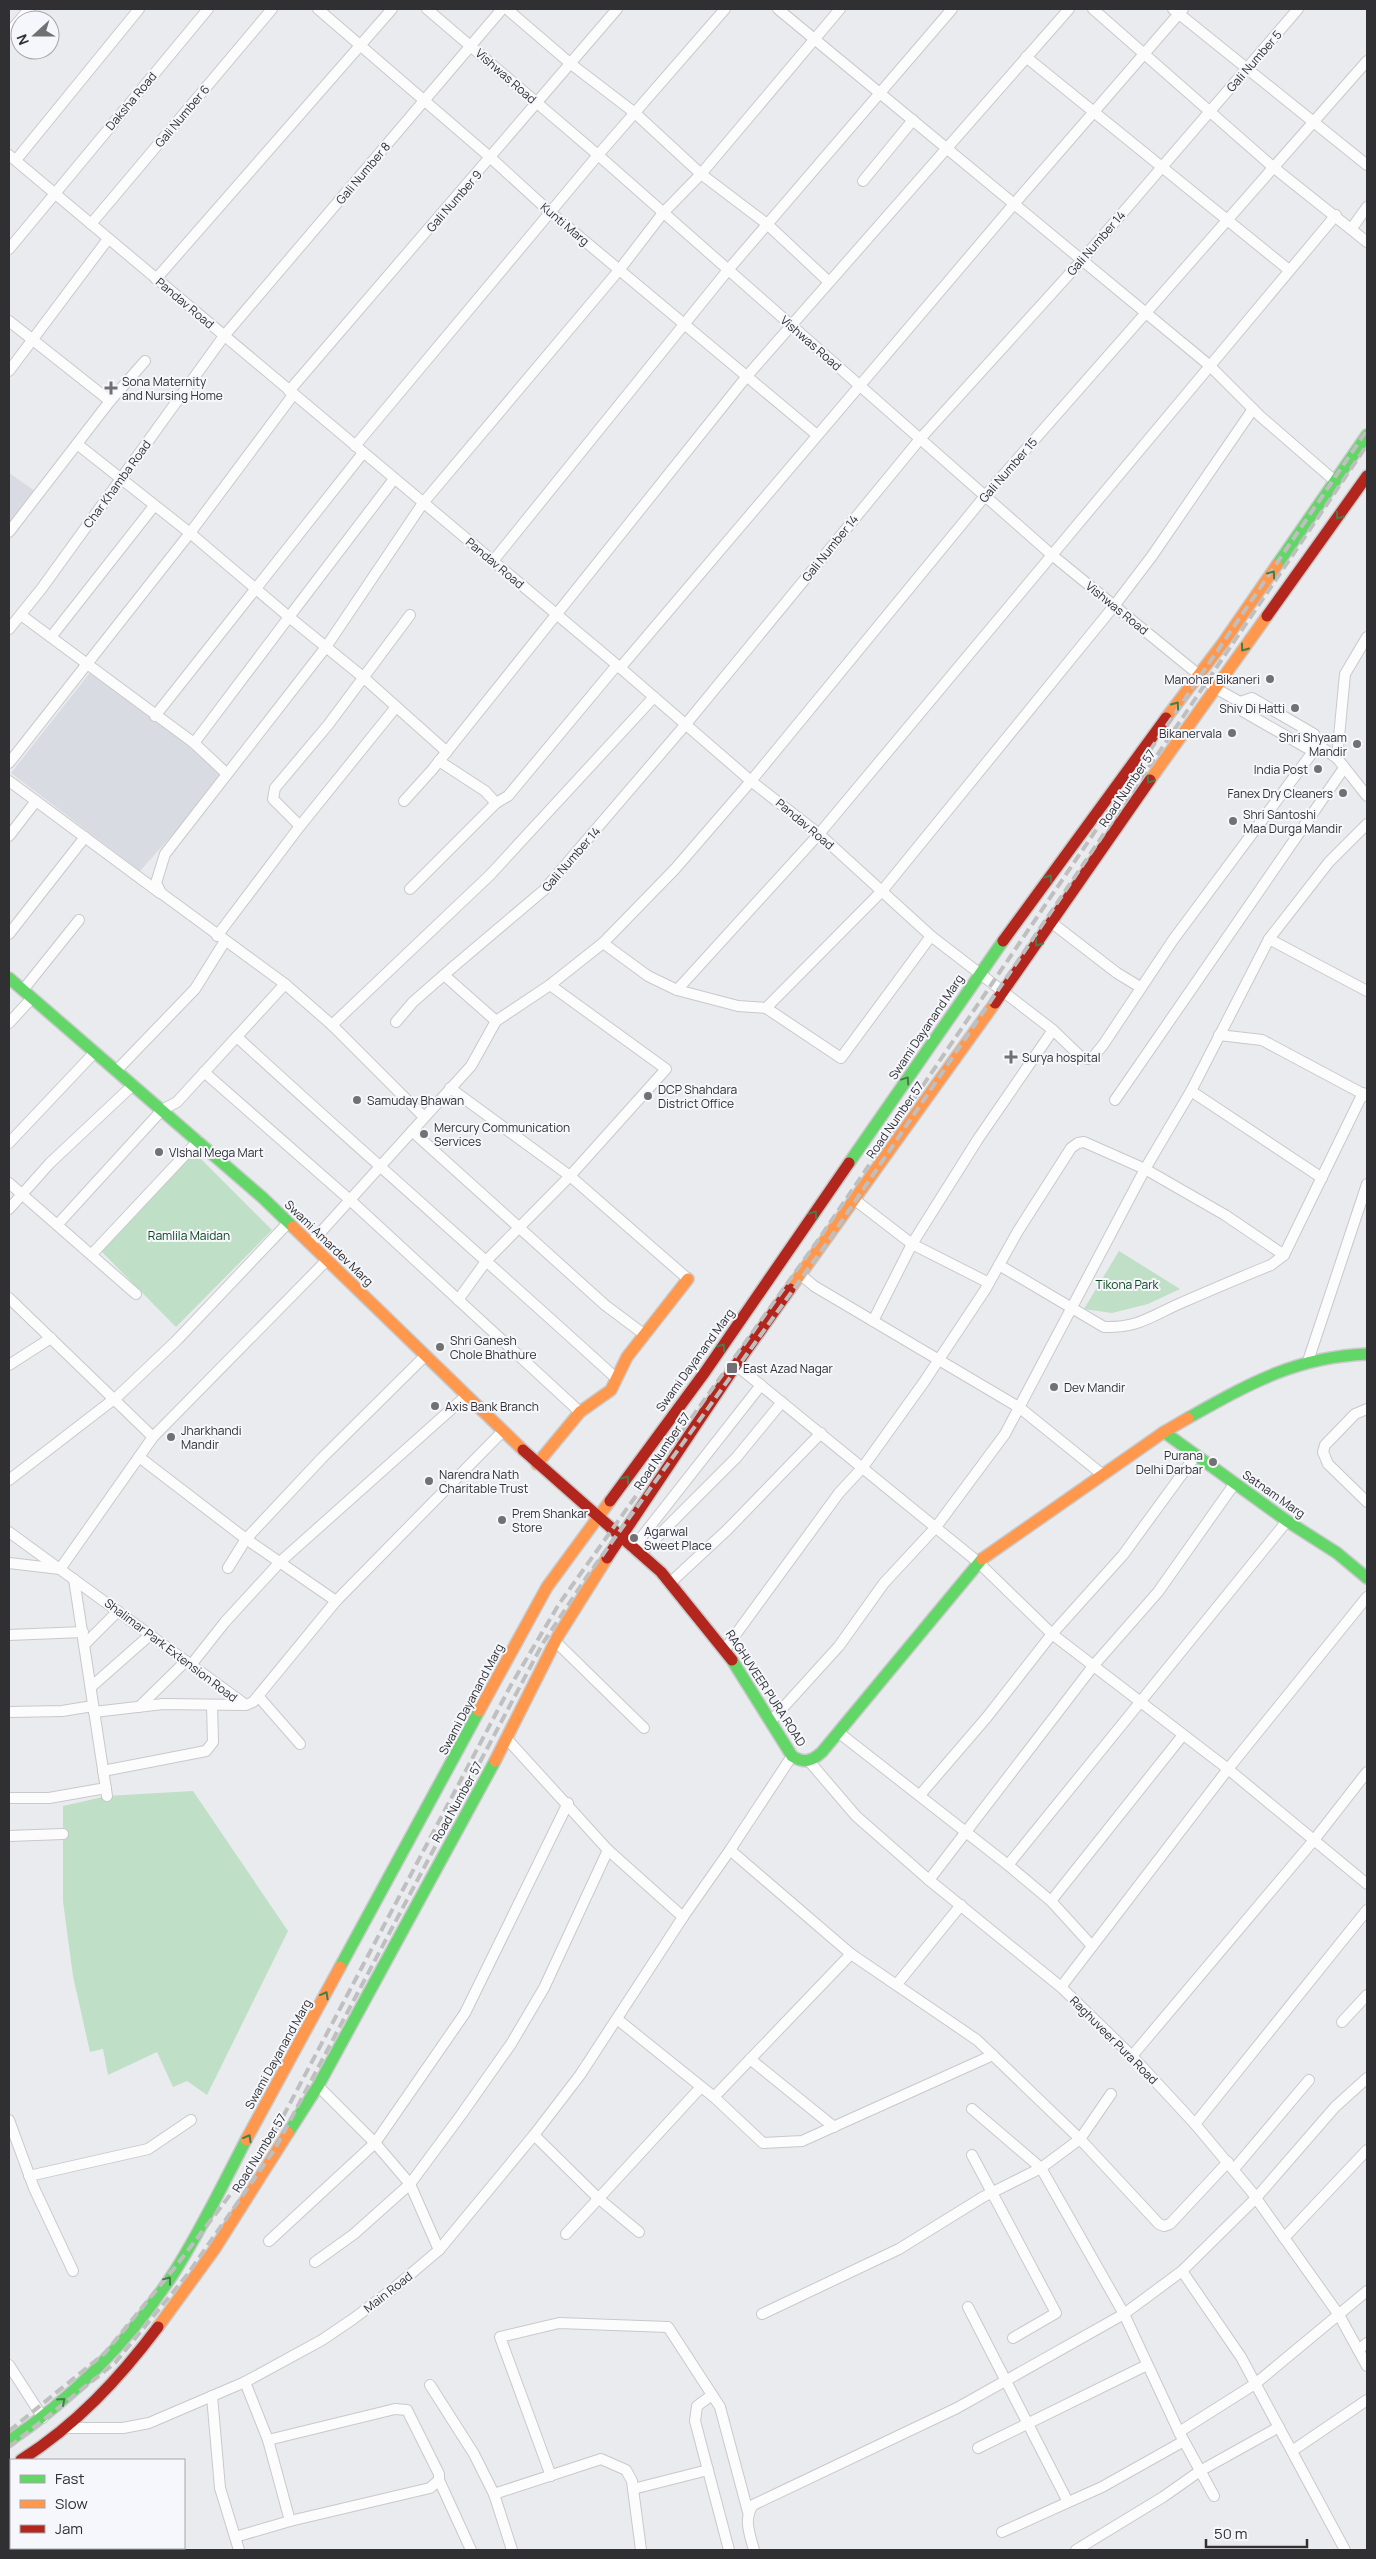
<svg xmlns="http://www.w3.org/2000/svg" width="1376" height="2559" font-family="Manrope,sans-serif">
<rect width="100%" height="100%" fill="#eaebee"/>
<g fill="#d8dbe2">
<path d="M 9,473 L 38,493 L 9,530 Z"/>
<path d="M 96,665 L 231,769 L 140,871 L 11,773 Z"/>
</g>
<g fill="#bfdfc6">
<path d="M 191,1149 L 272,1230 L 176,1327 L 101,1251 Z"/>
<path d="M 1119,1251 L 1180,1289 L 1148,1304 L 1112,1313 L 1084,1309 Z"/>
<path d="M 193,1791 L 288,1931 L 207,2095 L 187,2081 L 173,2087 L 157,2052 L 108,2075 L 103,2049 L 90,2052 L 73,1976 L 63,1901 L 63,1806 L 107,1796 Z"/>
</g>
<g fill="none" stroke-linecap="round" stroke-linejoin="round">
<g stroke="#c8c9cb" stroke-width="12">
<g id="street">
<path d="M 318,9 L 491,158 L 550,212 L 817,435"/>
<path d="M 427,9 L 598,155 L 1052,555 L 1215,688 L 1240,702 L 1244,712 L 1307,748 L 1318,745"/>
<path d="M 507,9 L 571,64 L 635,113 L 701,174 L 767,224 L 829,282"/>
<path d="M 778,9 L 1209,365 L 1260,416 L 1335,481"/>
<path d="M 1093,9 L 1273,167 L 1367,242"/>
<path d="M 1173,9 L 1367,165"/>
<path d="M 9,33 L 29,9"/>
<path d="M 1026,57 L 1289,270"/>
<path d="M 9,155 L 617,665 L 751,781 L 819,834 L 931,936 L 1053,1030 L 1081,1057 L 1088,1059 L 1094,1056 L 1103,1045 L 1173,940 L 1318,745"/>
<path d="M 16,160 L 139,9"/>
<path d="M 863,181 L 913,120"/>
<path d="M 91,224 L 272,9"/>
<path d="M 1352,228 L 1367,207"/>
<path d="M 9,249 L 208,9"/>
<path d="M 156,279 L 392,9"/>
<path d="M 9,321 L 110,401"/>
<path d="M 9,371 L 108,239"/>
<path d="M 289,391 L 617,9"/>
<path d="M 77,444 L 190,533 L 289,617 L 194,743"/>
<path d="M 355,446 L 598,155 L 725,9"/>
<path d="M 394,479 L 289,617 L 363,677 L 447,752"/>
<path d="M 9,532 L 110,401 L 145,361"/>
<path d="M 493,561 L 728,270 L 952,9"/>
<path d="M 21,615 L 194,743 L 227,774"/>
<path d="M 9,629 L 42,588 L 224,336 L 502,9"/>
<path d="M 51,637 L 154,506"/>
<path d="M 620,668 L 1014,204 L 1183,9"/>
<path d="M 1240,702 L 1252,698 L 1314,734 L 1318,745 L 1337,758 L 1367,796"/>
<path d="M 155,716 L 363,453"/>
<path d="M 1337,758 L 1345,674 L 1367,637"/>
<path d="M 439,761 L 485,791 L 496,803"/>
<path d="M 9,763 L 190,533 L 293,395"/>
<path d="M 9,781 L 36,801 L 9,836"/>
<path d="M 36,801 L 160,893"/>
<path d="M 404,801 L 432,770 L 747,376 L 1069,9"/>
<path d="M 300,826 L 273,799 L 275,788 L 328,725 L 410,615"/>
<path d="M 410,889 L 496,803 L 508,796 L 617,665"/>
<path d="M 1052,923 L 1117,973 L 1140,987"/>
<path d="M 9,934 L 85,837"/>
<path d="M 217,936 L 300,826 L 396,707"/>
<path d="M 1269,939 L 1367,991"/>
<path d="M 603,943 L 648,976 L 677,990 L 819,834 L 1336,215"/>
<path d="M 444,975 L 496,1021"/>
<path d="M 23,990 L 79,920"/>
<path d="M 677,990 L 738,1006 L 766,1008 L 841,1058 L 931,936"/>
<path d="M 766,1008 L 882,891 L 1114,606 L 1152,556 L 1253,409"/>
<path d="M 396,1022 L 413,1002 L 453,967 L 544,890 L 686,724 L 920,439 L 1082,260 L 1298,9"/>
<path d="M 9,1023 L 32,998"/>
<path d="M 332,1025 L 490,875 L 654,697"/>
<path d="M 1219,1035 L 1262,1040 L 1367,1096"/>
<path d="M 237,1037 C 362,1152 491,1264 617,1379"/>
<path d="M 116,1071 L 195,989 L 225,941"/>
<path d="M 204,1072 L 350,1200 L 580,1412"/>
<path d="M 450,1088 L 570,1176 L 688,1279"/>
<path d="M 1191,1091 L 1322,1178"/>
<path d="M 1115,1100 L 1344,768"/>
<path d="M 424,1117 L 332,1025 L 285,984 L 161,893 L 156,883 L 165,854 L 326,647 L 423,503 L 620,269 L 663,213 L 701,174 L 840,9"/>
<path d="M 412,1131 L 605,1305 L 645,1335"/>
<path d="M 9,1143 L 95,1052"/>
<path d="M 9,1183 L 136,1294"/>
<path d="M 855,1200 L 912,1244 L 989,1283"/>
<path d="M 9,1209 L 50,1163 L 133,1085"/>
<path d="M 58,1224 L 162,1110 L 177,1102 L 285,984"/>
<path d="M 310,1244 L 471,1066 L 496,1021 L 550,985 L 603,943 L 675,869 L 751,781 L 985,496 L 1367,61"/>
<path d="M 92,1254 L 198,1141"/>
<path d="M 999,1265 L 1104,1327 C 1139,1328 1151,1316 1181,1303 C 1211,1290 1241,1277 1271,1265 L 1284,1255 L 1363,1093"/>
<path d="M 801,1275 L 814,1286 L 1020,1408 L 1103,1475"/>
<path d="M 9,1298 L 153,1437"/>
<path d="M 458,1300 L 487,1260 L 570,1176 L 666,1069 L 550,985"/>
<path d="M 873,1321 L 912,1244 L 978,1139 L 1053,1030"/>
<path d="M 1308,1361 L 1367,1184"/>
<path d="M 9,1365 L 51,1338"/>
<path d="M 736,1365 L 978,1562 L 1052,1634 L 1228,1769 L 1367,1884"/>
<path d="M 1367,1409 L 1355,1414 L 1325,1445 L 1323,1452 L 1328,1464 L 1367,1502"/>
<path d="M 139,1457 L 246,1539 L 336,1601"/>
<path d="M 9,1480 L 118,1396 L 176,1341 L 288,1223"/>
<path d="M 9,1532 L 246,1705 L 253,1702 L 336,1601 L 503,1431"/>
<path d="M 633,1548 L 761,1385"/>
<path d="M 640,1554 L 736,1458 L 782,1402"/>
<path d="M 9,1563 L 60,1569 L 153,1437 L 327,1260"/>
<path d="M 228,1568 L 246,1539 L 322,1458 L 425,1356"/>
<path d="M 74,1579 L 107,1796"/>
<path d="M 670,1583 L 727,1530 L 821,1433"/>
<path d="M 9,1635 L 83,1632"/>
<path d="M 555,1641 L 644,1728"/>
<path d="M 85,1644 L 118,1611"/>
<path d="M 725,1649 L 839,1493 L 863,1467 L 924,1382 L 985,1290 L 1018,1231 L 1071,1148 L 1078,1143 L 1084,1142 L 1145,1169 L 1225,1215 L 1284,1255"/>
<path d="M 191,1665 L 225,1622 L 280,1562 L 466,1396"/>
<path d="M 91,1687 L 150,1635"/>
<path d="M 258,1696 L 300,1744"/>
<path d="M 139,1707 L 186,1661"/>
<path d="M 9,1712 L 62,1711 L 93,1706"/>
<path d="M 94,1712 L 163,1704 L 245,1705"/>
<path d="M 771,1721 L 839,1646 L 884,1583 L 936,1527 L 1005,1434 L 1145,1169 L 1191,1091 L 1269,939 L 1329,862 L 1367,824"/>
<path d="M 838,1732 L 1008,1865 L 1051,1901 L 1092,1946"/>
<path d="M 507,1739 L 608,1850 L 683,1917"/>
<path d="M 809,1761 L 856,1816 L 929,1880 L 1061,1987 L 1132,2056 L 1195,2124 L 1251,2191 L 1339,2315 L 1367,2366"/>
<path d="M 103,1771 L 206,1751 L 213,1742 L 212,1705"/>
<path d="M 920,1795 L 987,1717 L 1052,1634 L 1123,1555 L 1196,1455"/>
<path d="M 9,1798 L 49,1798 L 106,1788"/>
<path d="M 9,1836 L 63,1834"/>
<path d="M 730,1850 L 851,1954"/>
<path d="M 1008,1865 L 1287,1521"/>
<path d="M 929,1880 L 1094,1665 L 1158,1592 L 1235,1483"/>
<path d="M 1051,1901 L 1183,1735"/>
<path d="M 897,1984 L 961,1905"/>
<path d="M 1061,1987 L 1228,1769 L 1367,1597"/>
<path d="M 617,2019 L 714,2097 L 763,2143 L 802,2141 L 993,2055"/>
<path d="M 1342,2022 L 1367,1995"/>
<path d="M 1132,2056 L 1314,1840 L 1367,1772"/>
<path d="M 750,2059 L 834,2127"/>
<path d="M 318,2086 L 375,2143 L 410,2184 L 439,2250"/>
<path d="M 714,2097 L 851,1954 L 977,2040 L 1080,2139 L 1159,2224 L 1164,2226 L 1170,2224 L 1228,2162"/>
<path d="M 972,2109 L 1041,2168 L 1124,2314 L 1179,2432 L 1214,2496"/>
<path d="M 9,2120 L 34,2188 L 73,2271"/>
<path d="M 1195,2124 L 1367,1910"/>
<path d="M 534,2135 L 598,2198 L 639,2232"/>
<path d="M 972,2155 L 1056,2313 L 1013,2338"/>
<path d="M 1234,2169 L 1309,2080"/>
<path d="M 29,2176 L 148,2149 L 191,2120"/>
<path d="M 566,2234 L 701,2087"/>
<path d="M 1284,2238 L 1367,2150"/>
<path d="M 269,2241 L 375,2143 L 465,2013 L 568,1803"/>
<path d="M 315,2262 L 354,2234 L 410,2184 L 461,2115 L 511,2044 L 544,1988 L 608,1850"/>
<path d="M 1182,2271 L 1241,2357 L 1345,2550"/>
<path d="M 968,2307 L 1068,2502"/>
<path d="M 762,2314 L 899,2249 L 983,2197 L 1041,2168 L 1080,2139 L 1111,2094"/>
<path d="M 1358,2350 L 1367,2343"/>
<path d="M 9,2365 L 43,2418"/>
<path d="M 245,2382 L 268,2440 L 290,2521"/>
<path d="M 430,2385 L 474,2454 L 494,2494 L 512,2550"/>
<path d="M 712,2395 L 697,2406 L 695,2421 L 729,2550"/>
<path d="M 212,2396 L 220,2488 L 239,2550"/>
<path d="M 66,2428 L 123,2428 L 149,2423 L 245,2382 L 322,2340 L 353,2319 L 394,2288 L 439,2250 L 534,2135 L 580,2075 L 683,1917 L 730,1850 L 792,1756"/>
<path d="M 1179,2432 L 1255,2384 L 1367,2291"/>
<path d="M 268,2440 L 395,2409 L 407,2410 L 439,2474 L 439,2480 L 471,2550"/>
<path d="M 978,2448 L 1147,2365"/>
<path d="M 1292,2451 L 1367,2400"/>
<path d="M 551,2476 L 500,2337 L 559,2323 L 668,2327 L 720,2407 L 748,2512"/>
<path d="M 633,2489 L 708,2470"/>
<path d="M 494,2494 L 601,2459 L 626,2470 L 632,2481 L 641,2550"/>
<path d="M 1002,2532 L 1102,2487 L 1184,2441"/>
<path d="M 235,2537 L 290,2521 L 430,2488 L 439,2480"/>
<path d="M 95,2548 L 97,2550"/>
<path d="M 754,2550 C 750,2535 743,2519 753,2505 L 957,2408 L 1124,2314 L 1182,2271 L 1256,2198 L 1335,2107 L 1367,2078"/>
<path d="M 1076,2550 L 1163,2497 L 1200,2471 L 1279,2427"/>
</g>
</g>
<g stroke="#c8c9cb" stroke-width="14">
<g id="fast">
<path d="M 1277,565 L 1367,435"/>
<path d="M 9,978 L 263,1198 L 293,1227"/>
<path d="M 849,1163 L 1003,941"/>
<path d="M 1188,1418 C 1249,1384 1295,1357 1367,1354"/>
<path d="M 1164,1432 L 1287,1521 L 1337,1553 L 1367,1578"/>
<path d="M 732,1660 L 792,1756 C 804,1764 812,1761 822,1752 L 982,1559"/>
<path d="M 340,1967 L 479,1711"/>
<path d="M 288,2133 L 318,2086 L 495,1761"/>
<path d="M 9,2441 C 75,2396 132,2338 175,2271 C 201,2230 223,2184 246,2140"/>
</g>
</g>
<g stroke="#c8c9cb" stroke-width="14">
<g id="slow">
<path d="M 1166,718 L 1223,643 L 1277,565"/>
<path d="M 1150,780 L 1267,616"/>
<path d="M 293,1227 L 523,1450"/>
<path d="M 790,1289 L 995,1003"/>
<path d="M 537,1464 L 580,1412 L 611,1390 L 627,1357 L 688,1279"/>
<path d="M 982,1559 L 1164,1432 L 1188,1418"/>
<path d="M 479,1711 L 547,1587 L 610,1501"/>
<path d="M 495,1761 L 558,1636 L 607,1558"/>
<path d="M 246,2140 L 340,1967"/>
<path d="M 158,2327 L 214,2250 L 288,2133"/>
</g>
</g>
<g stroke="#c8c9cb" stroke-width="14">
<g id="jam">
<path d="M 1267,616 L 1367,476"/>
<path d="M 1003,941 L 1166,718"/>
<path d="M 995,1003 L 1150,780"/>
<path d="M 523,1450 L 661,1572 L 732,1660"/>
<path d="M 610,1501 L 705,1372 L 849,1163"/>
<path d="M 607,1558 L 736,1365 L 790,1289"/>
<path d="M 21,2460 C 76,2425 119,2379 158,2327"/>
<path d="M 9,2468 L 11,2467"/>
</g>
</g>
<use href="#street" stroke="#fcfcfc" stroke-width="10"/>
<use href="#fast" stroke="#63d668" stroke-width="11"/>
<use href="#slow" stroke="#ff974d" stroke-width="11"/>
<use href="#jam" stroke="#b3261e" stroke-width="11"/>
<g stroke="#bfbfc0" stroke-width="4" stroke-dasharray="10 5" stroke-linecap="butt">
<path d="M 9,2431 L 105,2353 L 176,2266 L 268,2145 L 511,1685 L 559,1604 L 821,1236 L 1367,430"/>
<path d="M 9,2447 L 115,2363 L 187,2275 L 275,2149 L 543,1643 L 586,1578 L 829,1240 L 1367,445"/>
</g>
</g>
<defs><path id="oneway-chevron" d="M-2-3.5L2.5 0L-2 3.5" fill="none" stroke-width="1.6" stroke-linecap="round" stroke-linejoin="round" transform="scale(1.25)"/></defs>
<g stroke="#477b4a">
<use href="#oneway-chevron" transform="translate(1339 516) rotate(126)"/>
<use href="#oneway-chevron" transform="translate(1272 574) rotate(-55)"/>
<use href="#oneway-chevron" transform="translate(1244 648) rotate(126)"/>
<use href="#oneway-chevron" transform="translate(1176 705) rotate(-54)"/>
<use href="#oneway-chevron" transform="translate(1150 780) rotate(124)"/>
<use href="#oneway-chevron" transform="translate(1049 878) rotate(-54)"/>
<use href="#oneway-chevron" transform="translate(1038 943) rotate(125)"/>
<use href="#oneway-chevron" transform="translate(906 1080) rotate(-56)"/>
<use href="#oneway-chevron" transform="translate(814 1214) rotate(-56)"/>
<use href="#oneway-chevron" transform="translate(722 1347) rotate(-55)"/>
<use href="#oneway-chevron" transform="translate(626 1479) rotate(-54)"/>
<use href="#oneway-chevron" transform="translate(325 1995) rotate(-61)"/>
<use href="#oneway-chevron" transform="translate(248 2138) rotate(-61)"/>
<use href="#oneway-chevron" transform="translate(168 2280) rotate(-53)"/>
<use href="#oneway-chevron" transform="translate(62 2401) rotate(-42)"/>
</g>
<g fill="#717174" stroke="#f6f7fc" stroke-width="2">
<path d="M108.5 380.5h5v5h5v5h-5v5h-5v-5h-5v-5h5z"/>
<circle cx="1270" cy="679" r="5"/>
<circle cx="1295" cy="708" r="5"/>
<circle cx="1232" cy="733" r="5"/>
<circle cx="1357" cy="744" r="5"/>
<circle cx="1318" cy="769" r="5"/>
<circle cx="1343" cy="793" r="5"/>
<circle cx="1233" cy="821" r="5"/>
<path d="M1008.5 1049.5h5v5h5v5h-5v5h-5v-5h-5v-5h5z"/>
<circle cx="648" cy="1096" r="5"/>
<circle cx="357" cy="1100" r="5"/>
<circle cx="424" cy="1134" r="5"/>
<circle cx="159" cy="1152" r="5"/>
<circle cx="440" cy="1347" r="5"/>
<rect x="726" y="1362" width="12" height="12" rx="2.5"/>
<circle cx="1054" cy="1387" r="5"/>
<circle cx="435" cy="1406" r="5"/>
<circle cx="171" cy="1437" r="5"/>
<circle cx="1213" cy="1462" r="5"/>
<circle cx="429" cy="1481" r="5"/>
<circle cx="502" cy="1520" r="5"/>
<circle cx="634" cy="1538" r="5"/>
</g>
<g text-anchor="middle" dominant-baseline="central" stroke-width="4" stroke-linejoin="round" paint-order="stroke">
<g font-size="12" fill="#303032" stroke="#f6f7fc">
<text transform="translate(1254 61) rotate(-49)">Gali Number 5</text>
<text transform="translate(506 76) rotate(41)">Vishwas Road</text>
<text transform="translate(131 101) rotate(-50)">Daksha Road</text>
<text transform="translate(182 116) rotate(-50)">Gali Number 6</text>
<text transform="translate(363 173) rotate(-50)">Gali Number 8</text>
<text transform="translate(454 201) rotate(-49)">Gali Number 9</text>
<text transform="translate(565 224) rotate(40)">Kunti Marg</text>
<text transform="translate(1096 243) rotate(-49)">Gali Number 14</text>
<text transform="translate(185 303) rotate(40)">Pandav Road</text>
<text transform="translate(811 343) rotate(41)">Vishwas Road</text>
<text transform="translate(1008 470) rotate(-49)">Gali Number 15</text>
<text transform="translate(117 484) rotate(-54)">Char Khamba Road</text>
<text transform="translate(830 548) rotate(-51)">Gali Number 14</text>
<text transform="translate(495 563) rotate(40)">Pandav Road</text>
<text transform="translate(1117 608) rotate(39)">Vishwas Road</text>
<text transform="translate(1127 788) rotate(-56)">Road Number 57</text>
<text transform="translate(805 824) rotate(40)">Pandav Road</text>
<text transform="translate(571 859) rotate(-49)">Gali Number 14</text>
<text transform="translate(926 1027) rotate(-56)">Swami Dayanand Marg</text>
<text transform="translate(895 1120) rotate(-55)">Road Number 57</text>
<text transform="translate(329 1243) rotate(44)">Swami Amardev Marg</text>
<text transform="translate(695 1360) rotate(-54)">Swami Dayanand Marg</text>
<text transform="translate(662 1451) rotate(-56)">Road Number 57</text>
<text transform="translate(1274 1494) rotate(35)">Satnam Marg</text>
<text transform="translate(171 1650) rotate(37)">Shalimar Park Extension Road</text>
<text transform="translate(766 1688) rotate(57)">RAGHUVEER PURA ROAD</text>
<text transform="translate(471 1699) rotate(-62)">Swami Dayanand Marg</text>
<text transform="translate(457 1802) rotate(-61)">Road Number 57</text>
<text transform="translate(1114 2040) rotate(45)">Raghuveer Pura Road</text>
<text transform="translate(278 2054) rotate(-61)">Swami Dayanand Marg</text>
<text transform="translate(259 2153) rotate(-58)">Road Number 57</text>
<text transform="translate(388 2292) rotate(-38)">Main Road</text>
</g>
<g font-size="12" fill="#303032" stroke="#f6f7fc" text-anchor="start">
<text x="122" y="381">Sona Maternity<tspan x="122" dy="14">and Nursing Home</tspan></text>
<text x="1260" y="679" text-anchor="end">Manohar Bikaneri</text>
<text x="1285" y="708" text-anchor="end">Shiv Di Hatti</text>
<text x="1222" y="733" text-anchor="end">Bikanervala</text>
<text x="1347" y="737" text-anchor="end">Shri Shyaam<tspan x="1347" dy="14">Mandir</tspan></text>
<text x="1308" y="769" text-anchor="end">India Post</text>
<text x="1333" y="793" text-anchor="end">Fanex Dry Cleaners</text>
<text x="1243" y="814">Shri Santoshi<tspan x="1243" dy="14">Maa Durga Mandir</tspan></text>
<text x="1022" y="1057">Surya hospital</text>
<text x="658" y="1089">DCP Shahdara<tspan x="658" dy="14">District Office</tspan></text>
<text x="367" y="1100">Samuday Bhawan</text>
<text x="434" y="1127">Mercury Communication<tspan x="434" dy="14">Services</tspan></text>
<text x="169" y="1152">VIshal Mega Mart</text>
<text x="450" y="1340">Shri Ganesh<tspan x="450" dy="14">Chole Bhathure</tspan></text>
<text x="743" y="1368">East Azad Nagar</text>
<text x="1064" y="1387">Dev Mandir</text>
<text x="445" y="1406">Axis Bank Branch</text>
<text x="181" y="1430">Jharkhandi<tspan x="181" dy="14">Mandir</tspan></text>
<text x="1203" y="1455" text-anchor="end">Purana<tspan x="1203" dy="14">Delhi Darbar</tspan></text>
<text x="439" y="1474">Narendra Nath<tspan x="439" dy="14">Charitable Trust</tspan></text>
<text x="512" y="1513">Prem Shankar<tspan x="512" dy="14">Store</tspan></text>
<text x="644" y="1531">Agarwal<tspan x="644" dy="14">Sweet Place</tspan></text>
</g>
<g font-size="12" fill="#0d461f" stroke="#f6f7fc">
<text x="189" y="1235">Ramlila Maidan</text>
<text x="1127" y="1284">Tikona Park</text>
</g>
</g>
<rect width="1376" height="2559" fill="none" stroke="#303032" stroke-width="20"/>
<rect x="10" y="2459" width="175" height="90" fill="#f6f7fc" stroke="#a7a7ab"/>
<rect x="20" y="2475" width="25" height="8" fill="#63d668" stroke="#a7a7ab"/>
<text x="55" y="2484" font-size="15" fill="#303032">Fast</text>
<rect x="20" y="2500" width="25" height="8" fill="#ff974d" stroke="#a7a7ab"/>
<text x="55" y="2509" font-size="15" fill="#303032">Slow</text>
<rect x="20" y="2525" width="25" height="8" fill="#b3261e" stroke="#a7a7ab"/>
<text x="55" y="2534" font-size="15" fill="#303032">Jam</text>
<g transform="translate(35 35) rotate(249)"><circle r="24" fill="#f6f7fc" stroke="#a7a7ab"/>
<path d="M0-4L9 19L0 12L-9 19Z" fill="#717174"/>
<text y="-8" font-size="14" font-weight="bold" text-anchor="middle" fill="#303032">N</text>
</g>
<path d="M1206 2539v8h101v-8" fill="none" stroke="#303032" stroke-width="2.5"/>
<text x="1214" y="2539" font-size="15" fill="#303032" stroke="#f6f7fc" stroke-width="4" paint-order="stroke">50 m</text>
</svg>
